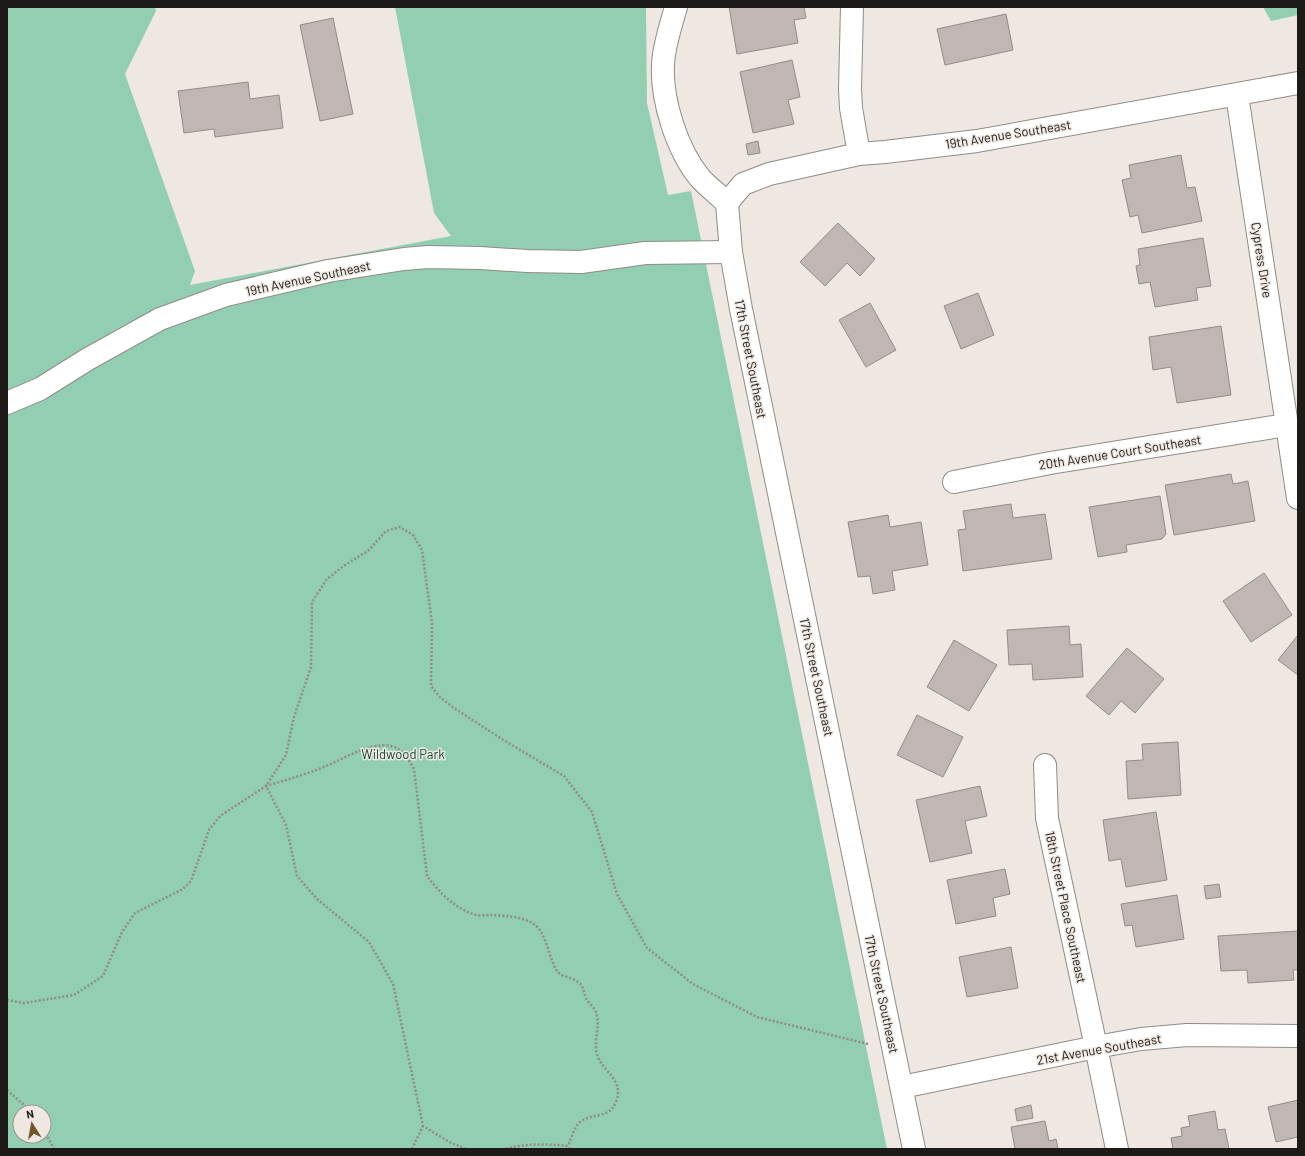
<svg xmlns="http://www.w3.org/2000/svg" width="1305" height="1156" font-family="Barlow,sans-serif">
<rect width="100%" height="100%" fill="#efe8e2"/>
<g fill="#92cfb2" fill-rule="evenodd">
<path d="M 7,7 L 155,7 L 156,11 L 125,74 L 195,271 L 190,285 L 451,236 L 434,213 L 395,7 L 646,7 L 647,103 L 668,195 L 691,191 L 887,1149 L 7,1149 ZM 20,1112 L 44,1112 L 44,1136 L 20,1136 Z"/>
<path d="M 1263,7 L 1298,7 L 1298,15 L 1271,21 Z"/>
</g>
<g fill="#c0b6b4" stroke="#948b88">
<path d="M 729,7 L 804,7 L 806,18 L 794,20 L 798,43 L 737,54 Z"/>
<path d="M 1006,14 L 1013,50 L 945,65 L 937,29 Z"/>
<path d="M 333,18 L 353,114 L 320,121 L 300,25 Z"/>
<path d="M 792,60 L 800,97 L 788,100 L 794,124 L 753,133 L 740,72 Z"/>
<path d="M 248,82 L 250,99 L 279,95 L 283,128 L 215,137 L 214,129 L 184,133 L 178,91 Z"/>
<path d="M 758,141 L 760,153 L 748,155 L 746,144 Z"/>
<path d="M 1181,155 L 1187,188 L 1195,187 L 1202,221 L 1142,233 L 1138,215 L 1130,217 L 1122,180 L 1131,178 L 1129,165 Z"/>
<path d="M 838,223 L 875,259 L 860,276 L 847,263 L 825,286 L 800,262 Z"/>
<path d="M 1203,238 L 1211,286 L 1196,288 L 1198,300 L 1155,307 L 1150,282 L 1139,284 L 1136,266 L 1140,265 L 1138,249 Z"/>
<path d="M 978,293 L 994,335 L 961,349 L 944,306 Z"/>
<path d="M 870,303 L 896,350 L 866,367 L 839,320 Z"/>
<path d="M 1221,326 L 1231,395 L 1177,403 L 1171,367 L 1153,370 L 1149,337 Z"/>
<path d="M 1231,474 L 1233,484 L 1248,481 L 1255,521 L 1174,535 L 1165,485 Z"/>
<path d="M 1160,496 L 1166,534 L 1162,539 L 1126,545 L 1127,552 L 1098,557 L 1089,507 Z"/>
<path d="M 1011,504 L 1013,518 L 1045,514 L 1052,559 L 963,571 L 958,530 L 966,529 L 963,511 Z"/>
<path d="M 888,515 L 890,527 L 921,522 L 928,565 L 892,571 L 895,590 L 873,594 L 870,576 L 858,577 L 848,522 Z"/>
<path d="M 1264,573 L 1292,615 L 1251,642 L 1223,601 Z"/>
<path d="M 1069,626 L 1070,645 L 1081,644 L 1083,677 L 1033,680 L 1032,664 L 1009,665 L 1007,630 Z"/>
<path d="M 1298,635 L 1298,675 L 1278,660 Z"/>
<path d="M 954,640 L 997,665 L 969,711 L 927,687 Z"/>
<path d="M 1127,648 L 1164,679 L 1135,713 L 1121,701 L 1109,715 L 1086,696 Z"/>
<path d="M 917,715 L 963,737 L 943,777 L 897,755 Z"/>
<path d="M 1178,742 L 1181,795 L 1128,799 L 1126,761 L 1143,760 L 1142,744 Z"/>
<path d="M 980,786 L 987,816 L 965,821 L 972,853 L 930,862 L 916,800 Z"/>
<path d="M 1156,812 L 1167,880 L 1126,887 L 1121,859 L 1109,861 L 1103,820 Z"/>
<path d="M 1005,869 L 1010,894 L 993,898 L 996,916 L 956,924 L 947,880 Z"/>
<path d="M 1219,884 L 1221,897 L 1206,899 L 1204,886 Z"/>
<path d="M 1177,895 L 1184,939 L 1136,947 L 1132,925 L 1125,926 L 1121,904 Z"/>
<path d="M 1298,931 L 1298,970 L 1293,970 L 1294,980 L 1248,983 L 1247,970 L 1221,971 L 1218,936 Z"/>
<path d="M 1011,947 L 1018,988 L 967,997 L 959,957 Z"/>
<path d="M 1298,1100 L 1298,1137 L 1276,1142 L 1268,1107 Z"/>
<path d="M 1031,1105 L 1033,1118 L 1017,1121 L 1015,1109 Z"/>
<path d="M 1215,1111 L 1218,1130 L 1225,1129 L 1229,1149 L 1173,1149 L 1171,1138 L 1182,1136 L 1181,1128 L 1190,1126 L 1188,1116 Z"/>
<path d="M 1045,1121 L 1049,1141 L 1056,1139 L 1058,1149 L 1015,1149 L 1011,1127 Z"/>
</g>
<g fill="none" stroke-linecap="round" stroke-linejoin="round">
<g stroke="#918b85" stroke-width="24">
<g id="minor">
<path d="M 676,7 C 671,25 664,45 663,64 C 661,100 677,150 700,178 C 708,187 719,195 727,203"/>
<path d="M 852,7 L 850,89 L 851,108 L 859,154"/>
<path d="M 1237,95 L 1298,498"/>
<path d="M 727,203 L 731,252 L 741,309 L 914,1149"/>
<path d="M 727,203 L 743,184 L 769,174 L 859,154 L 885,152 L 977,141 L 1298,83"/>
<path d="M 7,403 L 40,389 L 88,359 L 160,319 L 226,295 L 328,271 L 404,259 L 428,257 L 480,258 L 527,261 L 581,262 L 645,253 L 731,252"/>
<path d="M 954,482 L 1050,463 L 1286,425"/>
<path d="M 1045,765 L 1047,818 L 1096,1047 L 1117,1149"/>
<path d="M 902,1087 L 1096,1047 L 1141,1039 L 1187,1035 L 1298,1036"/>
</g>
</g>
<g stroke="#908b86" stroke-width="2.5" stroke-dasharray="2 2" stroke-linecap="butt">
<path d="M 7,1000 L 24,1003 L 74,995 L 103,976 L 122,932 L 135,913 L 183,889 L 191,881 L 209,830 L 220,816 L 266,786 L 286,755 L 294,717 L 311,667 L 312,602 L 327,579 L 345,565 L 368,551 L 386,531 L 400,527 L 413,535 L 422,550 L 432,623 L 431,686 L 440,697 L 454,708 L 505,741 L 564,776 L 592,812 L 617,894 L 647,948 L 693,984 L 757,1017 L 868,1044"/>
<path d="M 7,1090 L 32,1112"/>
<path d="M 44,1130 L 54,1149"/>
<path d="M 412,1149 L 423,1126"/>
<path d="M 466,1149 L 449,1142 L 423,1126 L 393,984 L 369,942 L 317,899 L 297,876 L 286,825 L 266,786 C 283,781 300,776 316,770 C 337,763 369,741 391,746 C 403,749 408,759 414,769 L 427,876 C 439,892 455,909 476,915 C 480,916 486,915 491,915 C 504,916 521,916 532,923 C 547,931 548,957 557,971 C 561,977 572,977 578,982 C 584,986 583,991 586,998 C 588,1003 594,1007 596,1012 C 601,1026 593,1041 597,1054 C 601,1071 625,1079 616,1102 C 611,1117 594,1114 583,1120 C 574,1125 572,1137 568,1146"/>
<path d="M 506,1149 C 527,1143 547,1144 568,1146 L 569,1149"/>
</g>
<use href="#minor" stroke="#fff" stroke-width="22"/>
</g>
<g text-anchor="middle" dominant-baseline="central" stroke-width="3" stroke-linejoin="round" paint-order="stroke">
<g font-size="13" fill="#1d1a18" stroke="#efe8e2">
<text transform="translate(1008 134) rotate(-9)">19th Avenue Southeast</text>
<text transform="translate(1262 260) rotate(81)">Cypress Drive</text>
<text transform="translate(308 278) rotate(-12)">19th Avenue Southeast</text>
<text transform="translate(751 359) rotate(79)">17th Street Southeast</text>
<text transform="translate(1120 452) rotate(-9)">20th Avenue Court Southeast</text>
<text transform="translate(817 677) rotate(78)">17th Street Southeast</text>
<text transform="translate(1066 907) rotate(78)">18th Street Place Southeast</text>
<text transform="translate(882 994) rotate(78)">17th Street Southeast</text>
<text transform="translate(1099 1049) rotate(-10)">21st Avenue Southeast</text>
</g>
<g font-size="13" fill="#114a35" stroke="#efe8e2">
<text x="403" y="754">Wildwood Park</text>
</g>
</g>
<rect width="1305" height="1156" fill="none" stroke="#1d1a18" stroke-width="16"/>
<g transform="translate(32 1124) rotate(349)"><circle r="19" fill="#efe8e2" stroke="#9b9691"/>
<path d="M0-3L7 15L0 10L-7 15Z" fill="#725528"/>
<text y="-6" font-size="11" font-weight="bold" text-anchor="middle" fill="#1d1a18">N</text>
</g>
</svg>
